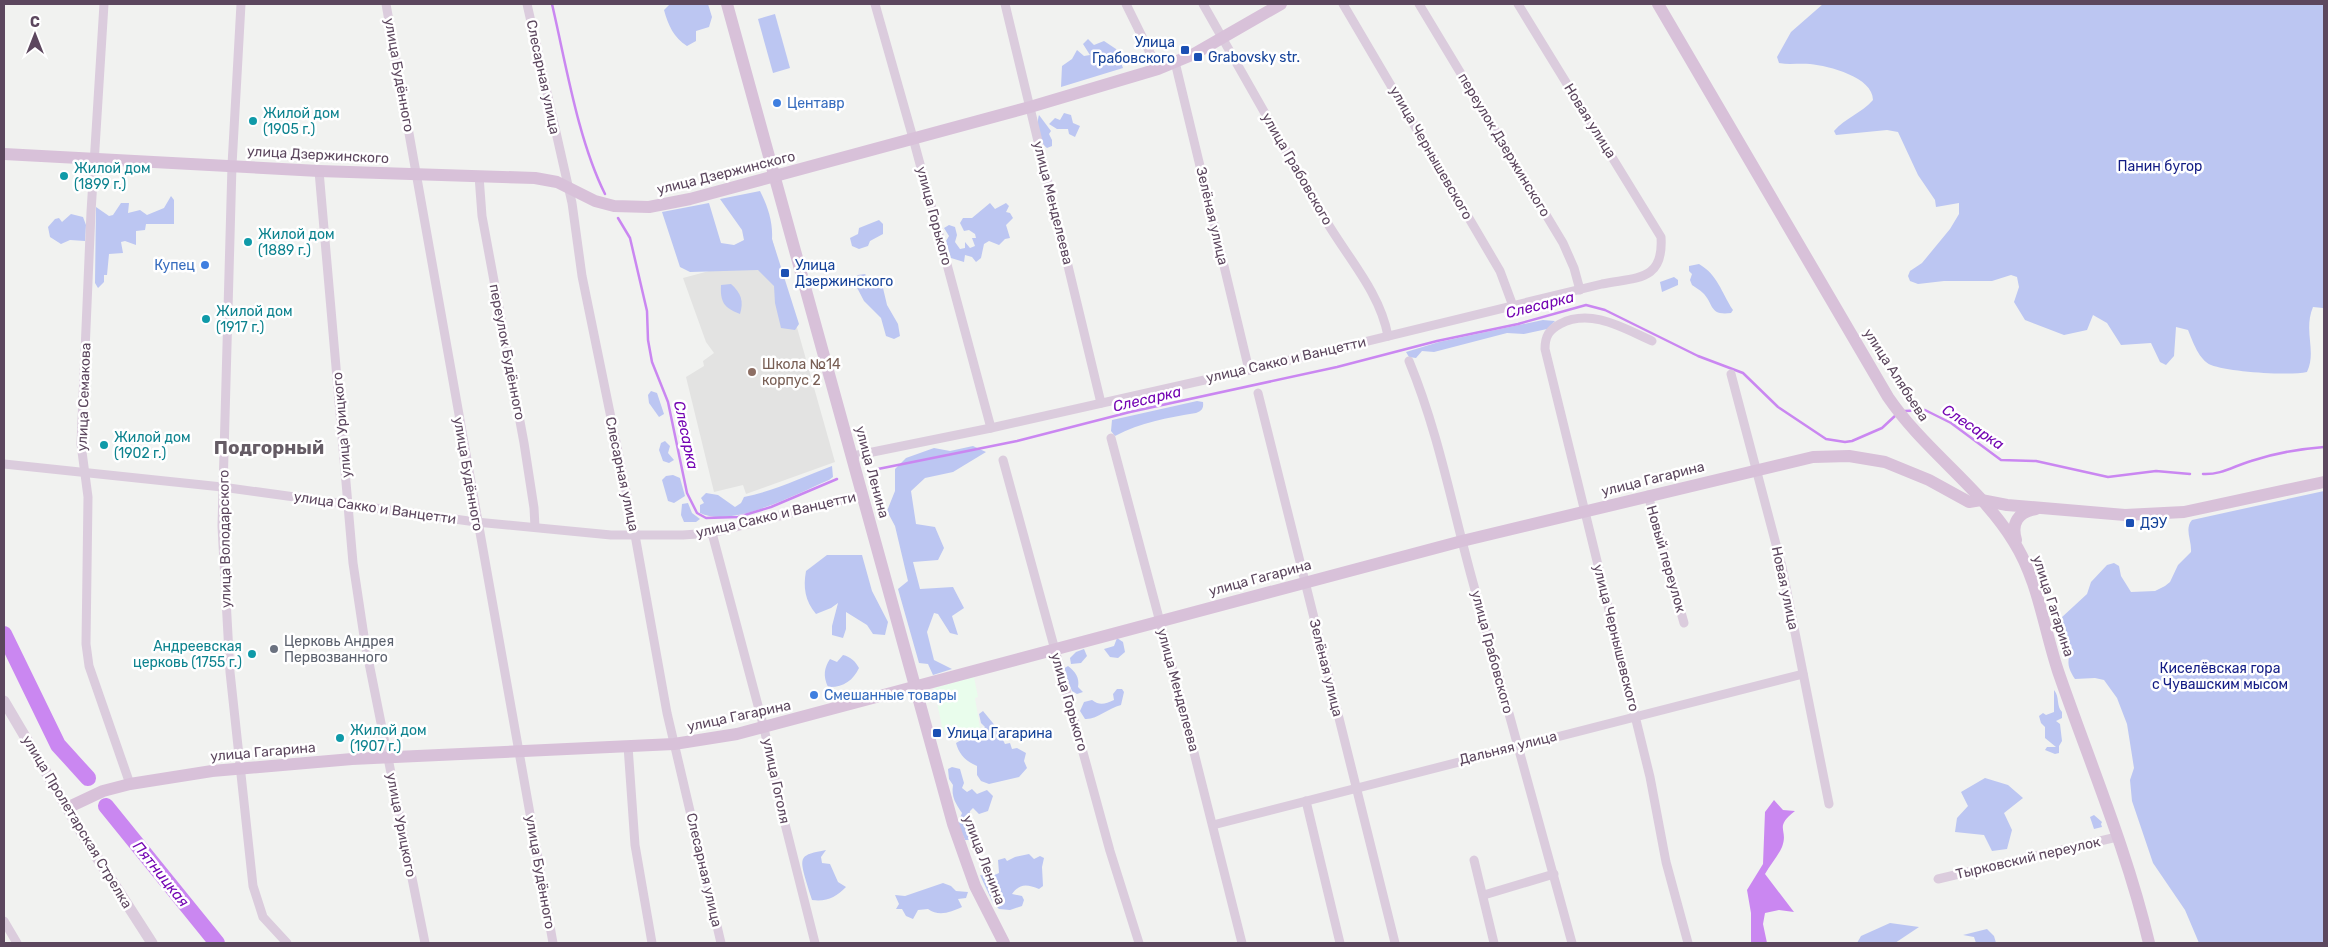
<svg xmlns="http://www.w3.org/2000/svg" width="2328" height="947" font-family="Rubik,sans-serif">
<rect width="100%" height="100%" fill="#f1f2f0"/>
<path fill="#e9fdec" d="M 974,677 L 978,697 L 975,698 L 980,728 L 955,737 L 948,736 L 942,727 L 934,688 Z"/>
<path fill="#e3e3e2" d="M 772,239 L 835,462 L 746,494 L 743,485 L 714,492 L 686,377 L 704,366 L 703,361 L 714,353 L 706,342 L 683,278 L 728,266 Z"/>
<g fill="#bcc6f2">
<path d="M 670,4 L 708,4 L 712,17 L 709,27 L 696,31 L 696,41 L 687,46 C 674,38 668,25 664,10 Z"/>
<path d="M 1823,4 L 2324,4 L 2324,310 L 2323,308 L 2313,307 C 2303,331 2317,351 2307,372 C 2288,376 2229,372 2211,365 C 2199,360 2193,342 2188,330 L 2176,327 L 2174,356 L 2166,365 L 2160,362 L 2151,343 L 2121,345 L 2107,323 L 2093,315 L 2087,330 L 2064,335 L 2025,320 L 2014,302 L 2019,287 L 2017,277 L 2011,275 L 1992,281 L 1944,281 L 1918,284 L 1910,281 L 1908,276 L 1910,271 L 1922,263 L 1950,229 L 1959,214 L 1959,203 L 1936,207 L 1935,200 L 1918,175 L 1898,132 L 1887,130 L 1836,135 L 1834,131 C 1845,118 1862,113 1873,100 C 1873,77 1829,66 1810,64 C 1799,63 1789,65 1779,63 L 1777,57 L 1791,32 Z"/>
<path d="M 775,14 L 790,68 L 773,73 L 758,19 Z"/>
<path d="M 1088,39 L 1094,45 L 1104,41 L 1116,49 L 1123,68 L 1061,87 L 1062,66 L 1072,59 L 1077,50 L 1084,56 L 1090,55 L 1083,44 Z"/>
<path d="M 1064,113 L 1071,115 L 1073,123 L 1080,126 L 1075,137 L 1069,134 L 1068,129 L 1057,129 L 1049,124 L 1055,118 L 1060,120 Z"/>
<path d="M 1039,115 L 1051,131 L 1049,134 L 1052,140 L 1052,146 L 1047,148 C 1039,142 1036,124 1039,115 Z"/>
<path d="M 760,191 C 768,207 773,222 772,239 L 799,324 L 795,330 L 781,328 L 775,303 L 774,286 L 758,270 L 690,272 L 680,267 L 662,212 L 709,203 L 721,243 L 734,245 L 744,240 L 742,230 L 720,199 Z"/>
<path d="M 171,196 L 174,200 L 174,224 L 146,224 L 145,230 L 136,231 L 136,245 L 125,241 L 121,242 L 123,253 L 109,254 L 107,275 L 104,275 L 104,282 L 98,288 L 95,283 L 96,207 L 109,216 L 113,215 L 121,203 L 129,203 L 128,213 L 140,210 L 147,215 L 164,208 Z"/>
<path d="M 990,203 L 995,209 L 1006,203 L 1009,206 L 1006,212 L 1010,213 L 1013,218 L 1006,225 L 1010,238 L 1005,239 L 999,245 L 989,241 L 984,244 L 981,258 L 976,262 L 972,257 L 965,255 L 964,262 L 951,258 L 946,241 L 949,236 L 944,228 L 949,225 L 955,227 L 957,235 L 955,242 L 960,249 L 965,248 L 965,242 L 970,248 L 975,246 L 972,238 L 976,238 L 975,234 L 969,230 L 964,231 L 960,223 L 963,218 L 972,218 Z"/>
<path d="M 71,214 L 83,217 L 86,225 L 85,241 L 70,240 L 61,244 L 50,237 L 48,227 L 55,219 L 59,218 L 62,222 Z"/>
<path d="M 879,220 L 883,224 L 883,234 L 870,241 L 868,246 L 859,249 L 852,246 L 850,238 L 858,234 L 859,228 Z"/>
<path d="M 1699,264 C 1718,275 1721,292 1733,310 L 1731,313 C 1709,316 1714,304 1703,293 C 1700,290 1695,287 1692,285 L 1690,280 L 1692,274 L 1689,271 L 1689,266 Z"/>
<path d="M 865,274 L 872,282 L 877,282 L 883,288 L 887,305 L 898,324 L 900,336 L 894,339 L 886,336 L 881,318 L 864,301 L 853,280 L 858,275 Z"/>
<path d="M 1674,277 L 1678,280 L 1678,285 L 1662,292 L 1660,282 Z"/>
<path d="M 731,284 C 741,293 744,301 740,314 C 724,308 720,302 721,285 Z"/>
<path d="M 1543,320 L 1555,321 L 1547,329 L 1524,334 L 1507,333 L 1434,352 L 1422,351 L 1416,358 L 1409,357 L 1406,352 L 1439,342 Z"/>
<path d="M 651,391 L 657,393 L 664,414 L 659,417 L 649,403 L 648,395 Z"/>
<path d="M 1197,401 L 1203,402 C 1204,409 1201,411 1196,413 C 1167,418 1141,422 1115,436 L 1111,431 L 1112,420 Z"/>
<path d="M 665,441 L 670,446 L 668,453 L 674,460 L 669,463 L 663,461 L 659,450 L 661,443 Z"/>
<path d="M 973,446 L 986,452 L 953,472 L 925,478 L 911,491 L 916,524 L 935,527 L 944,548 L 938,560 L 913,562 L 920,589 L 953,587 L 964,608 L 952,616 L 958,635 L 950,633 L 938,614 L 934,613 L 927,632 L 934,660 L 952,669 L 933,675 L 928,664 L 919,663 L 898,589 L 908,581 L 895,526 L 887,511 L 895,491 L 895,469 L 906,458 L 934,448 L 950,451 Z"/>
<path d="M 832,466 L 833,477 L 829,480 C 798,493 732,529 700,513 L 700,505 L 704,503 L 701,498 L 706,493 L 718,495 L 735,507 L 741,503 L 744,497 C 775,491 802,477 832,466 Z"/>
<path d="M 673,475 L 680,478 L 685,496 L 674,503 L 668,501 L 662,480 L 666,476 Z"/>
<path d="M 2324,491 L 2324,943 L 2199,943 L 2185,910 L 2153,863 L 2132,801 L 2130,780 L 2134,768 L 2127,724 L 2117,698 L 2104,680 L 2095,678 L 2075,679 C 2063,661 2072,660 2068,645 C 2065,635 2061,628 2061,618 L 2087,594 L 2091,582 L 2107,565 L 2114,563 L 2119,566 L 2121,576 L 2131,592 L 2155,591 L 2165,586 L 2170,582 L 2178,565 L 2191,552 C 2192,541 2184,529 2192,520 Z"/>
<path d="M 688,503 L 692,513 L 700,519 L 696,522 L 684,522 L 681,515 L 682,504 Z"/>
<path d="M 827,555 L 862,555 L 872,591 L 888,622 L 885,635 L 873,634 L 867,625 L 846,612 L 846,629 L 843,638 L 832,635 L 832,626 L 838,603 L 831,608 L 816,614 C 805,601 803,587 806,571 Z"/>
<path d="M 1117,638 L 1123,642 L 1125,652 L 1118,658 L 1110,657 L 1104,649 L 1114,646 Z"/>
<path d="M 1084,649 L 1087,656 L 1081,663 L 1071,664 L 1070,658 L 1076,652 Z"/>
<path d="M 843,655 C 851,657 855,661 859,668 C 853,681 842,688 828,687 C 823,676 824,668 830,659 L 837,662 Z"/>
<path d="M 1068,666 C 1075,671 1080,678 1078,687 L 1083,692 L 1077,694 L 1072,691 L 1063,669 Z"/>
<path d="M 1117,689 L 1122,689 L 1124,692 L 1121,705 C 1108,708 1097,720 1085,719 L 1080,711 L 1084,702 L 1092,700 C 1100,706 1105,704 1114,700 L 1113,694 Z"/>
<path d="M 2054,690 C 2060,697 2056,706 2062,712 L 2062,718 L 2056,721 L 2060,724 L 2062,741 L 2059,746 L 2059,753 L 2055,754 L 2045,750 L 2047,747 L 2056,747 L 2045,738 L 2045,727 L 2041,723 L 2039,716 L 2043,713 L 2046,715 L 2054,712 Z"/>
<path d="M 983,711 L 997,728 L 1005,744 L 1010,743 L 1012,749 L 1017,748 L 1026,753 L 1024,761 L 1027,768 L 1019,777 L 989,784 L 981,781 L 977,775 L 977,766 C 965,761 959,754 956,743 L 968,736 L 974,738 L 985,727 L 981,723 L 979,714 Z"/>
<path d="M 952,767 L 960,769 L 964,783 L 962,788 L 967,792 L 972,789 L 977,794 L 987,790 L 993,796 L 988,811 L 979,814 L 973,808 L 970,811 L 968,821 L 973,831 L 971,840 L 965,840 L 958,824 L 962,813 C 956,804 951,797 953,785 L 949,779 L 948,769 Z"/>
<path d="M 1985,778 L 2008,785 L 2023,798 L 2004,813 L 2012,830 L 2007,849 L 1992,851 L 1984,835 L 1955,832 L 1957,818 L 1968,806 L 1961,792 Z"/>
<path d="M 2094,815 L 2102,822 L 2101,824 L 2102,827 L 2094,829 L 2090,817 Z"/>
<path d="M 826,850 L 821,857 L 822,863 L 830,864 L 838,882 L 846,887 C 836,897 827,902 812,900 C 810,894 808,888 806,881 C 799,856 800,855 826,850 Z"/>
<path d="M 1029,854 L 1034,859 L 1040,856 L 1044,858 L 1042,867 L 1043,886 L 1039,889 C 1027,884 1020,883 1012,894 L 1022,896 L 1024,900 L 1022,906 L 1010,910 L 999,909 L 993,903 L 980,875 L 990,877 L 999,873 L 998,860 L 1005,858 L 1007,861 L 1015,857 Z"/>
<path d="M 943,883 L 951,886 L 956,891 L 968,892 L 966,898 L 958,899 L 962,907 C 951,912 939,917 928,909 L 918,910 L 913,919 L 906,916 L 902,909 L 896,909 L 899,904 L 895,895 L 905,896 Z"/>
<path d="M 1890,923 L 1919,927 L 1895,943 L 1857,943 L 1861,936 Z"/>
<path d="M 1987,929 L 1994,936 L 1996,943 L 1976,943 L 1974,937 L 1963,935 Z"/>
</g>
<path fill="#ca87f1" d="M 1774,800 L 1783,810 L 1795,811 C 1773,828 1789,829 1782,847 C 1778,856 1770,865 1765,874 L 1794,912 L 1779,910 L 1765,913 L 1763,924 L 1767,943 L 1751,943 L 1751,913 L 1747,890 L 1763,864 L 1765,812 Z"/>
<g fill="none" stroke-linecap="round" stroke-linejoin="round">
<g stroke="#ca87f1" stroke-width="2.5">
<path d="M 552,4 C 566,64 578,140 605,194"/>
<path d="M 618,218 L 630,238 L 647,311 L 648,340 L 652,362 L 668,402 L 687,493 L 697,513 L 706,518 L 738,517 L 771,507 L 837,479"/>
<path d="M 1905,411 L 1925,410 L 1951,423 L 2001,460 L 2036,461 L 2108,477 L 2156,471 L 2190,474"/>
<path d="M 878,469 L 1017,441 L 1130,412 L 1337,367 L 1437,341 L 1518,324 L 1586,305 L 1605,310 L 1698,356 L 1743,373 L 1778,407 L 1826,439 L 1845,442 L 1852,441 L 1882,428 L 1896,415"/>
<path d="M 2203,474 C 2221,475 2234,466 2251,461 C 2275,453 2299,449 2324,447"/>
</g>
<g stroke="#ca87f1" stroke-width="16">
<path d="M 4,634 L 58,745 L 88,778"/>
<path d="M 106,806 L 217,943"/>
</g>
<g stroke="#dbccdd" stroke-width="9">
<path d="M 104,4 L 91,212 L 81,444 L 88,497 L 86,644 L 89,666 L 130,784"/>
<path d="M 241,4 L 232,165 L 222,526 L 230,672 L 253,886 L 263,917 L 287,943"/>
<path d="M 386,4 L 553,943"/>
<path d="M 527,4 L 572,203 L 582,276 L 635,535 L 667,713 L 721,943"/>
<path d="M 875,4 L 913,138 L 991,428"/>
<path d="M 1005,4 L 1101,403"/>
<path d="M 1126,4 L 1158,69"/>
<path d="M 1203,4 C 1244,76 1284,148 1325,219 C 1347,257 1380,292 1388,336"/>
<path d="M 1343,4 L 1500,271 L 1513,306"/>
<path d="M 1419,4 L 1563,243 L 1574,268 L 1580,290"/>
<path d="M 1175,62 L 1249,370"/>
<path d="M 319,171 L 353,563 L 365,643 L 425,943"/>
<path d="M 479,176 L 482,216 L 524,443 L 534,508 L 535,527"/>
<path d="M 1652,341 C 1623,328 1591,308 1560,324 C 1549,330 1545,336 1545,349 L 1650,777 L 1666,862 L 1688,943"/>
<path d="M 1409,361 C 1438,431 1452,506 1472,579 C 1505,700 1539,822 1572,943"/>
<path d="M 1731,374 L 1782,567 L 1829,804"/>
<path d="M 1258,393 L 1395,943"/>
<path d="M 1111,438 L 1180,697 L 1242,943"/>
<path d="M 853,456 L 991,428 L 1249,370 L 1602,284 C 1636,277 1664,282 1661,237 L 1518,4"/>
<path d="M 1003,460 L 1110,851 L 1139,943"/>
<path d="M 4,464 L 222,487 L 476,522 L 611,535 L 683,535 L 712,533 L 863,495"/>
<path d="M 1648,495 L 1684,623"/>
<path d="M 712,533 L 764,728 L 783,816 L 815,943"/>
<path d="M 628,746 L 635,845 L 652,943"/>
<path d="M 1306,801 L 1340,943"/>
<path d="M 1213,825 L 1803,674"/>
<path d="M 1474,860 L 1494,943"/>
<path d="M 1938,879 L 2117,837"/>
<path d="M 1484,895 L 1554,874"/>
<path d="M 4,921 L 17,943"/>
</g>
<path stroke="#dbccdd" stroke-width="11" d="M 4,701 L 89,845 L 152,943"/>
<g stroke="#d8c1d9" stroke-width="12">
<path d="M 727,4 L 953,824 L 975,886 L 1004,943"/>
<path d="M 1658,4 L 1888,397 C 1924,450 1981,488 2014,542 C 2038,580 2044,629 2058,671 C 2089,761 2127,850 2149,943"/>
<path d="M 4,154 L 319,171 L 535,178 L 557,182 L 595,201 L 614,206 L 649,207 L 690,199 L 1030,107 L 1158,69 L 1194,54 L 1281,4"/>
<path d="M 2016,540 C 2011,523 2018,512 2036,509"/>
<path d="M 69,807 L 103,791 L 130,784 L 212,771 L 352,759 L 674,744 L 737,734 L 1462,541 L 1813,457 L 1849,456 L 1885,462 L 1929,480 L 1969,502 L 1981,500 L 2007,505 L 2125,515 L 2184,512 L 2324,482"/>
</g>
</g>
<g fill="#1a4fb4" stroke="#fff" stroke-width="2">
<rect x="1180" y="45" width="10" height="10" rx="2.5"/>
<rect x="1193" y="52" width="10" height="10" rx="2.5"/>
<rect x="780" y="268" width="10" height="10" rx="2.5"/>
<rect x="2125" y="518" width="10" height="10" rx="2.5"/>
<rect x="932" y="728" width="10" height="10" rx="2.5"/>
</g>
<g fill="#3f7fe0" stroke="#fff" stroke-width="2">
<circle cx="777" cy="103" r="5"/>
<circle cx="205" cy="265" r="5"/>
<circle cx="814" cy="695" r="5"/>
</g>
<g fill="#0f9aa8" stroke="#fff" stroke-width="2">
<circle cx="253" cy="121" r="5"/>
<circle cx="64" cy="176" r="5"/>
<circle cx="248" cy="242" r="5"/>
<circle cx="206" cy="319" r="5"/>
<circle cx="104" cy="445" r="5"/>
<circle cx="252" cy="654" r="5"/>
<circle cx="340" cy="738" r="5"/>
</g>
<circle fill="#8d6e63" stroke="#fff" stroke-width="2" cx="752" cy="372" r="5"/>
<circle fill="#6b7280" stroke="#fff" stroke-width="2" cx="274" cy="649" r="5"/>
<g text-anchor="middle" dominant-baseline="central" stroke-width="5" stroke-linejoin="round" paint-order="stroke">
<g font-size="14" fill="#164399" stroke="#fff" text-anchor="start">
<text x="1175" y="42" text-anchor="end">Улица<tspan x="1175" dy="16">Грабовского</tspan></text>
<text x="1208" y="57">Grabovsky str.</text>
<text x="795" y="265">Улица<tspan x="795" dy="16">Дзержинского</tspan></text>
<text x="2140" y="523">ДЭУ</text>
<text x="947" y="733">Улица Гагарина</text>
</g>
<g font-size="14" fill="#5c475e" stroke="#fff">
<text transform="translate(399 75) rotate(80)">улица Будённого</text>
<text transform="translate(543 77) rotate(78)">Слесарная улица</text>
<text transform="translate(1590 121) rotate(58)">Новая улица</text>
<text transform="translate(1504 145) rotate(59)">переулок Дзержинского</text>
<text transform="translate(1431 153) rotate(60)">улица Чернышевского</text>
<text transform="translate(318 155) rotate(3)">улица Дзержинского</text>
<text transform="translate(1297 169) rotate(60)">улица Грабовского</text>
<text transform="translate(726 173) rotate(-14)">улица Дзержинского</text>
<text transform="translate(1053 203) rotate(76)">улица Менделеева</text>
<text transform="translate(934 216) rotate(75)">улица Горького</text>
<text transform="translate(1212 216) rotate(77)">Зелёная улица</text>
<text transform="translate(507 352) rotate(79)">переулок Будённого</text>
<text transform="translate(1286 360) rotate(-13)">улица Сакко и Ванцетти</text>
<text transform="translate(1896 375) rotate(57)">улица Алябьева</text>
<text transform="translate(84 397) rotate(-88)">улица Семакова</text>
<text transform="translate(342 425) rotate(-95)">улица Урицкого</text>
<text transform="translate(872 472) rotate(75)">улица Ленина</text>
<text transform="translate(468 474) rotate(80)">улица Будённого</text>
<text transform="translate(622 474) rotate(78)">Слесарная улица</text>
<text transform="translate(1653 479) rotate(-14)">улица Гагарина</text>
<text transform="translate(375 508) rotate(8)">улица Сакко и Ванцетти</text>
<text transform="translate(776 515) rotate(-13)">улица Сакко и Ванцетти</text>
<text transform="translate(225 539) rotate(-91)">улица Володарского</text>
<text transform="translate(1666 559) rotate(74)">Новый переулок</text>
<text transform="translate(1260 578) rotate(-15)">улица Гагарина</text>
<text transform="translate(1785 588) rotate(78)">Новая улица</text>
<text transform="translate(2053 606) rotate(72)">улица Гагарина</text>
<text transform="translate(1616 638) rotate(76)">улица Чернышевского</text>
<text transform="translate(1492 652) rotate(75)">улица Грабовского</text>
<text transform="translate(1326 668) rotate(76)">Зелёная улица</text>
<text transform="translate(1178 690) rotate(75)">улица Менделеева</text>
<text transform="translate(1069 702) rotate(74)">улица Горького</text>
<text transform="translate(739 716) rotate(-12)">улица Гагарина</text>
<text transform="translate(1508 748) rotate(-14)">Дальняя улица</text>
<text transform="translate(263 752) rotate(-5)">улица Гагарина</text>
<text transform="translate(776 781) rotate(78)">улица Гоголя</text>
<text transform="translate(77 822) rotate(59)">улица Пролетарская Стрелка</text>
<text transform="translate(401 825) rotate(79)">улица Урицкого</text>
<text transform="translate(2028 858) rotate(-13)">Тырковский переулок</text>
<text transform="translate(984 860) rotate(69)">улица Ленина</text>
<text transform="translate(704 870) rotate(77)">Слесарная улица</text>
<text transform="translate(540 872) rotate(80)">улица Будённого</text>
</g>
<g font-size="14" fill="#366cbe" stroke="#fff" text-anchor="start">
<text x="787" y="103">Центавр</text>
<text x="195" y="265" text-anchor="end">Купец</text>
<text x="824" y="695">Смешанные товары</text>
</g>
<g font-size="14" fill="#0d838f" stroke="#fff" text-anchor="start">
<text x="263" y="113">Жилой дом<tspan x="263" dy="16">(1905 г.)</tspan></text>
<text x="74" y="168">Жилой дом<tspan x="74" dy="16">(1899 г.)</tspan></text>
<text x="258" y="234">Жилой дом<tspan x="258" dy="16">(1889 г.)</tspan></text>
<text x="216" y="311">Жилой дом<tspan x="216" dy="16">(1917 г.)</tspan></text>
<text x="114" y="437">Жилой дом<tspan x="114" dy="16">(1902 г.)</tspan></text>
<text x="242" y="646" text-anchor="end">Андреевская<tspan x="242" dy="16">церковь (1755 г.)</tspan></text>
<text x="350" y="730">Жилой дом<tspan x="350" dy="16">(1907 г.)</tspan></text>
</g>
<g font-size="14" fill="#121b84" stroke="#fff">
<text x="2160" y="166">Панин бугор</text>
<text x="2220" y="668">Киселёвская гора<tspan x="2220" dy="16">с Чувашским мысом</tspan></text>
</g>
<g font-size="14" fill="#785e54" stroke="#fff" text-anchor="start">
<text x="762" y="364">Школа №14<tspan x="762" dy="16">корпус 2</tspan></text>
</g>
<g font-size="14" fill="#5b616d" stroke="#fff" text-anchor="start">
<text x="284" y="641">Церковь Андрея<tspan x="284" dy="16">Первозванного</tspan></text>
</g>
<g font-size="15" font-style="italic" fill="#7405b3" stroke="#fff">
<text transform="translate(1540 305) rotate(-14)">Слесарка</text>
<text transform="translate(1147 399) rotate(-13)">Слесарка</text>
<text transform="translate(1973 427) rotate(33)">Слесарка</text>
<text transform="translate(686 435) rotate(78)">Слесарка</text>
<text transform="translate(161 874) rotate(51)">Пятницкая</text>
</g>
<g font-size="19" font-weight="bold" fill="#655c65" stroke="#fff">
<text x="269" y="447">Подгорный</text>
</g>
</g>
<rect width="2328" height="947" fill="none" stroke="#5c475e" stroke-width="10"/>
<g transform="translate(35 35)" stroke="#ffffff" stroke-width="4" paint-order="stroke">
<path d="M0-4L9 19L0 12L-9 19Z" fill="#5c475e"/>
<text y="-8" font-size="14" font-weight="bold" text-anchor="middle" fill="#5c475e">С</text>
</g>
</svg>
